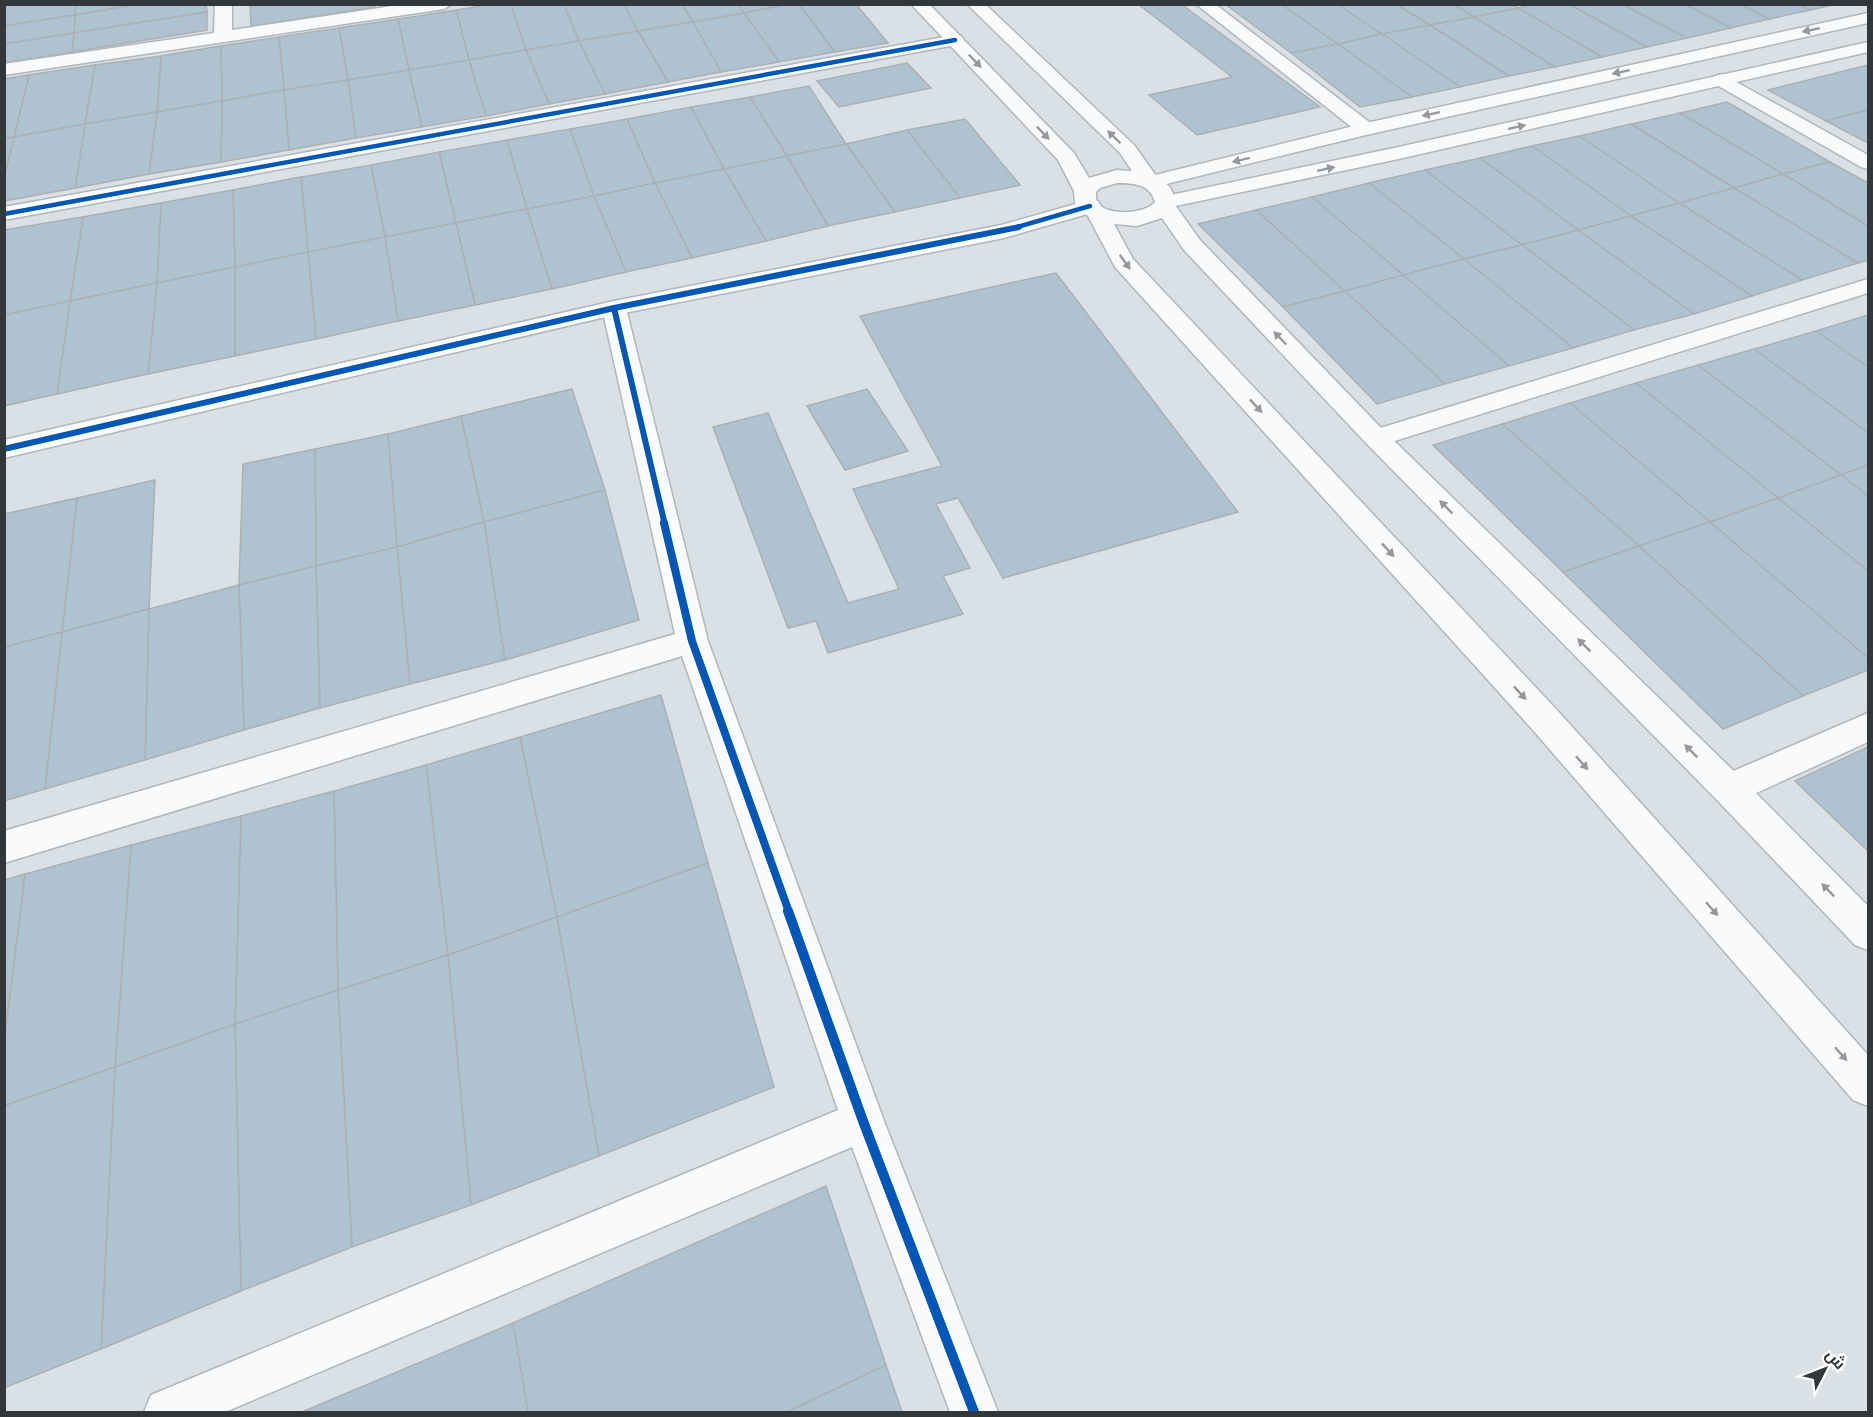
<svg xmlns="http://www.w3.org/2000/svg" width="1873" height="1417" font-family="Signika,Cairo,sans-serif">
<rect width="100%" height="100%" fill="#dae1e6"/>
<g fill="#afc2cf" stroke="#aab0b4" stroke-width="1.5">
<path d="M 17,4 L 76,4 L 75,15 L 4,26 L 4,6 Z"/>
<path d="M 76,4 L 140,4 L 75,15 Z"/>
<path d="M 140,4 L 206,4 L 207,12 L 74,33 L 75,15 Z"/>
<path d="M 270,4 L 375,4 L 375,7 L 251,26 L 250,7 Z"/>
<path d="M 493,4 L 511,4 L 526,50 L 469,60 L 456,10 Z"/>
<path d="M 511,4 L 564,4 L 579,41 L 526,50 Z"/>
<path d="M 564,4 L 624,4 L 638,31 L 579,41 Z"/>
<path d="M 624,4 L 682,4 L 693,22 L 638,31 Z"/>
<path d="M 682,4 L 739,4 L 744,13 L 693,22 Z"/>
<path d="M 739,4 L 790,4 L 744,13 Z"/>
<path d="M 790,4 L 799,4 L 835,52 L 779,62 L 744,13 Z"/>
<path d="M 799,4 L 856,4 L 888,43 L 835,52 Z"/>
<path d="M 1138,4 L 1181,4 L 1320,107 L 1197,135 L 1149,95 L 1232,77 Z"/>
<path d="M 1225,4 L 1281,4 L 1338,44 L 1291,53 Z"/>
<path d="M 1281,4 L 1337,4 L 1382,34 L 1338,44 Z"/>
<path d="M 1337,4 L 1396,4 L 1430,25 L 1382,34 Z"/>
<path d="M 1396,4 L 1454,4 L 1474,17 L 1430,25 Z"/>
<path d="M 1454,4 L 1512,4 L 1518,8 L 1474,17 Z"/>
<path d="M 1535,4 L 1569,4 L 1647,47 L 1602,57 L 1518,8 Z"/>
<path d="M 1569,4 L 1622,4 L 1687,38 L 1647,47 Z"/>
<path d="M 1622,4 L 1685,4 L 1731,28 L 1687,38 Z"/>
<path d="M 1685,4 L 1741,4 L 1769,19 L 1731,28 Z"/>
<path d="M 1741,4 L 1799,4 L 1811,10 L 1769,19 Z"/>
<path d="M 1799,4 L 1837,4 L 1811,10 Z"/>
<path d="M 1518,8 L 1602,57 L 1555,67 L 1474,17 Z"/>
<path d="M 456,10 L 469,60 L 409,70 L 398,19 Z"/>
<path d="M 207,12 L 207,30 L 72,52 L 74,33 Z"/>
<path d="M 744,13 L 779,62 L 721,72 L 693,22 Z"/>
<path d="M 75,15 L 74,33 L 4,44 L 4,26 Z"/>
<path d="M 1474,17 L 1555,67 L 1509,76 L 1430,25 Z"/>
<path d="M 398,19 L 409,70 L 348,80 L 339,28 Z"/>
<path d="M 693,22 L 721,72 L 668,82 L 638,31 Z"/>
<path d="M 1430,25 L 1509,76 L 1460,87 L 1382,34 Z"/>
<path d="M 339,28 L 348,80 L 284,90 L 279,37 Z"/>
<path d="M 638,31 L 668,82 L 605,94 L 579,41 Z"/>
<path d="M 74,33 L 72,52 L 4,63 L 4,44 Z"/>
<path d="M 1382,34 L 1460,87 L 1412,97 L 1338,44 Z"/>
<path d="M 279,37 L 284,90 L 222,101 L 221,46 Z"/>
<path d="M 579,41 L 605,94 L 549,104 L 526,50 Z"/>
<path d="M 1338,44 L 1412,97 L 1360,107 L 1291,53 Z"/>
<path d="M 221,46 L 222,101 L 157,112 L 161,56 Z"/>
<path d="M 526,50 L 549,104 L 486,116 L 469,60 Z"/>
<path d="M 161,56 L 157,112 L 85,124 L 95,65 Z"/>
<path d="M 469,60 L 486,116 L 422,127 L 409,70 Z"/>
<path d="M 907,63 L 931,88 L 839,107 L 817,81 Z"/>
<path d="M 95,65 L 85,124 L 14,137 L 29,75 Z"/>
<path d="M 1868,65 L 1868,110 L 1826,121 L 1768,90 Z"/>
<path d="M 409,70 L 422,127 L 356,138 L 348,80 Z"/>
<path d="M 29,75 L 14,137 L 4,139 L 4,79 Z"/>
<path d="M 348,80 L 356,138 L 289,150 L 284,90 Z"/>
<path d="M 809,86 L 846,144 L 787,156 L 750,97 Z"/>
<path d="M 284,90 L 289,150 L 221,162 L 222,101 Z"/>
<path d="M 750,97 L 787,156 L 724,169 L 691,107 Z"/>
<path d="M 222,101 L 221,162 L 149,174 L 157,112 Z"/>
<path d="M 1727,102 L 1830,162 L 1783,174 L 1680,113 Z"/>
<path d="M 691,107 L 724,169 L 655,183 L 627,119 Z"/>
<path d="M 1868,110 L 1868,143 L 1826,121 Z"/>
<path d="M 157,112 L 149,174 L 75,188 L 85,124 Z"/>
<path d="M 1680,113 L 1783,174 L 1734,188 L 1631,124 Z"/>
<path d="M 627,119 L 655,183 L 594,196 L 570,129 Z"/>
<path d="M 965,119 L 1020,185 L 960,198 L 907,130 Z"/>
<path d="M 85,124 L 75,188 L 4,201 L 4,178 L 14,137 Z"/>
<path d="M 1631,124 L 1734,188 L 1679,203 L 1579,136 Z"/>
<path d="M 570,129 L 594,196 L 527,209 L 507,140 Z"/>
<path d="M 907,130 L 960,198 L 895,212 L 846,144 Z"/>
<path d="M 1579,136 L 1679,203 L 1631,216 L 1532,146 Z"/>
<path d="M 14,137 L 4,178 L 4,139 Z"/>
<path d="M 507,140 L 527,209 L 456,223 L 439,152 Z"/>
<path d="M 846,144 L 895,212 L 828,226 L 787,156 Z"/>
<path d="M 1532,146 L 1631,216 L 1578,230 L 1480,158 Z"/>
<path d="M 439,152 L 456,223 L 385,237 L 371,165 Z"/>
<path d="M 787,156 L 828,226 L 766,241 L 724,169 Z"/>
<path d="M 1480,158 L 1578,230 L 1522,245 L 1425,170 Z"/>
<path d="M 1830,162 L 1868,183 L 1868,226 L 1783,174 Z"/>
<path d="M 371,165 L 385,237 L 308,252 L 301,177 Z"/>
<path d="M 724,169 L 766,241 L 692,258 L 655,183 Z"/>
<path d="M 1425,170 L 1522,245 L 1464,259 L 1369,183 Z"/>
<path d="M 1783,174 L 1868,226 L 1868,260 L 1858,263 L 1734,188 Z"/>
<path d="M 301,177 L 308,252 L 235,267 L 233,190 Z"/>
<path d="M 655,183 L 692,258 L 626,272 L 594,196 Z"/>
<path d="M 1369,183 L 1464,259 L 1403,275 L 1312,197 Z"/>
<path d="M 1734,188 L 1858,263 L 1802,280 L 1679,203 Z"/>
<path d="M 233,190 L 235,267 L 157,283 L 161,203 Z"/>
<path d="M 594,196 L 626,272 L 552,289 L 527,209 Z"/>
<path d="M 1312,197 L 1403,275 L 1345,291 L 1256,210 Z"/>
<path d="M 161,203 L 157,283 L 70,301 L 83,217 Z"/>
<path d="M 1679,203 L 1802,280 L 1752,296 L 1631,216 Z"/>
<path d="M 527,209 L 552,289 L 475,305 L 456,223 Z"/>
<path d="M 1256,210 L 1345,291 L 1283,307 L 1198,224 Z"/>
<path d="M 1631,216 L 1752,296 L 1694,314 L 1578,230 Z"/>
<path d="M 83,217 L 70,301 L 4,315 L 5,230 Z"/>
<path d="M 456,223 L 475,305 L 398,321 L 385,237 Z"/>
<path d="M 1578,230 L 1694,314 L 1634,330 L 1522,245 Z"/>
<path d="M 385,237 L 398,321 L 316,339 L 308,252 Z"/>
<path d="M 1522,245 L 1634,330 L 1573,348 L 1464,259 Z"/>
<path d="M 308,252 L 316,339 L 235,356 L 235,267 Z"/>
<path d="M 1464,259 L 1573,348 L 1509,366 L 1403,275 Z"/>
<path d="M 235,267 L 235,356 L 148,374 L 157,283 Z"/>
<path d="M 1056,273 L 1238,512 L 1003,578 L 958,498 L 936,504 L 970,568 L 943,576 L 963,614 L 828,653 L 816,621 L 788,628 L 713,427 L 768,413 L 848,603 L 899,589 L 853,489 L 942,466 L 860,316 Z"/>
<path d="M 1403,275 L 1509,366 L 1445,384 L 1345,291 Z"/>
<path d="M 157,283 L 148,374 L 57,394 L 70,301 Z"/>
<path d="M 1345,291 L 1445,384 L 1377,404 L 1283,307 Z"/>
<path d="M 70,301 L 57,394 L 4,406 L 4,315 Z"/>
<path d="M 1868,315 L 1868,367 L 1816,331 Z"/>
<path d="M 1816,331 L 1868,367 L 1868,433 L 1754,349 Z"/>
<path d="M 1754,349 L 1868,433 L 1868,465 L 1841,475 L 1698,365 Z"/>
<path d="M 1698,365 L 1841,475 L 1778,498 L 1636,383 Z"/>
<path d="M 1636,383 L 1778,498 L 1710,522 L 1570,403 Z"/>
<path d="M 572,389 L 605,490 L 484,522 L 461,416 Z"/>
<path d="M 867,389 L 908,451 L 845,470 L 807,406 Z"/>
<path d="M 1570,403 L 1710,522 L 1639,546 L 1502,424 Z"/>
<path d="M 461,416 L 484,522 L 397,547 L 388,434 Z"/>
<path d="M 1502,424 L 1639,546 L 1563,572 L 1433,445 Z"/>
<path d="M 388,434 L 397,547 L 316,566 L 315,449 Z"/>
<path d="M 315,449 L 316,566 L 239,585 L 243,464 Z"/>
<path d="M 1868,465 L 1868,496 L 1841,475 Z"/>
<path d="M 1841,475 L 1868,496 L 1868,571 L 1778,498 Z"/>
<path d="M 155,480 L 149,609 L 62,632 L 77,498 Z"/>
<path d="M 605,490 L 639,620 L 505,660 L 484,522 Z"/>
<path d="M 77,498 L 62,632 L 4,647 L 4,514 Z"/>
<path d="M 1778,498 L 1868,571 L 1868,658 L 1710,522 Z"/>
<path d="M 484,522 L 505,660 L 410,684 L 397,547 Z"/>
<path d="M 1710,522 L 1868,658 L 1868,670 L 1803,696 L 1639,546 Z"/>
<path d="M 1639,546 L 1803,696 L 1723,729 L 1563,572 Z"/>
<path d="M 397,547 L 410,684 L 320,708 L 316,566 Z"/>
<path d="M 316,566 L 320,708 L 244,730 L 239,585 Z"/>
<path d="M 239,585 L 244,730 L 145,760 L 149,609 Z"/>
<path d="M 149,609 L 145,760 L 45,789 L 62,632 Z"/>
<path d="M 62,632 L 45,789 L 4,801 L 4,647 Z"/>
<path d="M 661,695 L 708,863 L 557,917 L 520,737 Z"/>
<path d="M 520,737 L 557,917 L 448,955 L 426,765 Z"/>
<path d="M 1868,747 L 1868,851 L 1795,781 Z"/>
<path d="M 426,765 L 448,955 L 338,990 L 334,791 Z"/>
<path d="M 334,791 L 338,990 L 235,1024 L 241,816 Z"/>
<path d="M 241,816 L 235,1024 L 115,1067 L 131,845 Z"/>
<path d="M 131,845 L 115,1067 L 4,1106 L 4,1041 L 25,874 Z"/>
<path d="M 708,863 L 774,1087 L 599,1156 L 557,917 Z"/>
<path d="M 25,874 L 4,1041 L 4,880 Z"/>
<path d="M 557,917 L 599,1156 L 471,1205 L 448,955 Z"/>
<path d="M 448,955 L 471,1205 L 352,1247 L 338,990 Z"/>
<path d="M 338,990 L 352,1247 L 241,1291 L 235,1024 Z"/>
<path d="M 235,1024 L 241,1291 L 101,1349 L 115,1067 Z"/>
<path d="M 115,1067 L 101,1349 L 4,1388 L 4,1106 Z"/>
<path d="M 826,1186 L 886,1365 L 787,1412 L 528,1412 L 513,1323 Z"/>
<path d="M 513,1323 L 528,1412 L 302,1412 Z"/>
<path d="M 886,1365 L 902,1412 L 787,1412 Z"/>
</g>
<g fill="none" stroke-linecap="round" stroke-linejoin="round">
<g stroke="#b0b6ba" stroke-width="3">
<g id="minor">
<path d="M 215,4 L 232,4 L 232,30 L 406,4 L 452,4 L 444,9 L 4,75 L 4,64 L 214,33 Z"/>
<path d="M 1196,4 L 1215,4 L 1373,125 L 1376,129 L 1373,133 L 1359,133 Z"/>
<path d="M 955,35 L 961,36 L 964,40 L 961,44 L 4,220 L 4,207 Z"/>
<path d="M 1722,74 L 1868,155 L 1868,169 L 1861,167 L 1715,84 L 1713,80 L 1715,76 Z"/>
<path d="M 1868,279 L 1868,293 L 1385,444 L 1376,447 L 1367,444 L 1363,438 L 1367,432 Z"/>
<path d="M 614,301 L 622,303 L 626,308 L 708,641 L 884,1121 L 998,1412 L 950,1412 L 852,1147 L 225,1412 L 144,1412 L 151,1395 L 838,1110 L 682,656 L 4,863 L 4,831 L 675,634 L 602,308 L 606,303 Z"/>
<path d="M 1868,713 L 1868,742 L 1741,800 L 1729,804 L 1717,800 L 1712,789 L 1717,778 Z"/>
</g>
</g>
<g stroke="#b0b6ba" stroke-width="3">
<g id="tertiary">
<path d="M 1868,13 L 1868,23 L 1366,135 L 1150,188 L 1143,186 L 1139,182 L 1143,178 L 1366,123 Z"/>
<path d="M 1868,42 L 1868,52 L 1394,160 L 1166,208 L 1158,207 L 1155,202 L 1158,197 L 1166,196 L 1394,148 Z"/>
<path d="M 1090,200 L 1098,201 L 1101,206 L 1098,211 L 1004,238 L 614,315 L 4,458 L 4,440 L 614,301 L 1001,225 Z"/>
</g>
</g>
<g stroke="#b0b6ba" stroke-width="3">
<path id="secondary" d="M 911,4 L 929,4 L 1074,153 L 1089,178 L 1117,170 L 1132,171 L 1120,153 L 967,4 L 985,4 L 1134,145 L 1157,177 L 1170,187 L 1177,202 L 1175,205 L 1200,240 L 1385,432 L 1741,778 L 1868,906 L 1868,950 L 1855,945 L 1717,800 L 1367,444 L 1184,250 L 1162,218 L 1137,226 L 1114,224 L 1133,259 L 1556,709 L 1868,1055 L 1868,1106 L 1853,1100 L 1532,729 L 1115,267 L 1088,216 L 1075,203 L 1074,191 L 1058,160 ZM 1117,183 C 1134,183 1150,184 1155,202 C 1146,214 1106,217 1097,202 C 1096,200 1096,195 1096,192 L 1100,188 Z"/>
</g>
<use href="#minor" fill="#f9fafb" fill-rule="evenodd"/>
<use href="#tertiary" fill="#f9fafb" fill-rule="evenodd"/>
<use href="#secondary" fill="#f9fafb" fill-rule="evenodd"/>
<g stroke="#fff" stroke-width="7">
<g id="cycleway-far3">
<path d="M 4,214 L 955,40"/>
<path d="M 1014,228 L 1090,206"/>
</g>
</g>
<g stroke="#fff" stroke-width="9">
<g id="cycleway-far2">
<path d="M 614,308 L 665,525"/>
<path d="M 4,449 L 614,308 L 1019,227"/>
</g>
</g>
<g stroke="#fff" stroke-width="11">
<path id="cycleway-far1" d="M 664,523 L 692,641 L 789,912"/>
</g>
<g stroke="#fff" stroke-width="14">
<path id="cycleway" d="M 788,911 L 863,1121 L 974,1412"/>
</g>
<use href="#cycleway-far3" stroke="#0057b8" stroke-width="4.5"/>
<use href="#cycleway-far2" stroke="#0057b8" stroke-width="6"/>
<use href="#cycleway-far1" stroke="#0057b8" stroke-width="8"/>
<use href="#cycleway" stroke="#0057b8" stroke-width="10"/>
</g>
<defs><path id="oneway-solid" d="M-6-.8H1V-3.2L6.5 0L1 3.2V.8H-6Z" transform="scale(1.5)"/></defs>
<g fill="#96989b">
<use href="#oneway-solid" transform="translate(1811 30) rotate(168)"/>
<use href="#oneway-solid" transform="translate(975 61) rotate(46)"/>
<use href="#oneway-solid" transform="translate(1621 72) rotate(168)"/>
<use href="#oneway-solid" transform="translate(1431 114) rotate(168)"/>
<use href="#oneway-solid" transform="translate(1517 127) rotate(-13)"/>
<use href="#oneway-solid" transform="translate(1043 133) rotate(46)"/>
<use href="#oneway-solid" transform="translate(1114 137) rotate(-136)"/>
<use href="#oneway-solid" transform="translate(1241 160) rotate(166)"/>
<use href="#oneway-solid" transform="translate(1326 169) rotate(-12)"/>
<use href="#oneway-solid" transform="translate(1125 262) rotate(54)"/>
<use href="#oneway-solid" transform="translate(1280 338) rotate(-134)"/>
<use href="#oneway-solid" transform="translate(1256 406) rotate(47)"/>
<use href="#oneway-solid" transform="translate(1446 507) rotate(-135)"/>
<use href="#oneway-solid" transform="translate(1388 550) rotate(47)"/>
<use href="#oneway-solid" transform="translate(1584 645) rotate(-135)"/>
<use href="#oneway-solid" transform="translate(1520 693) rotate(47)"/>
<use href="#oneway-solid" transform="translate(1691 751) rotate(-135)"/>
<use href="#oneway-solid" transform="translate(1582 763) rotate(48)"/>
<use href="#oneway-solid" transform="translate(1828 890) rotate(-134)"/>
<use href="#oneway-solid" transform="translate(1712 909) rotate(48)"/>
<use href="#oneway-solid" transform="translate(1841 1054) rotate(48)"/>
</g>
<rect width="1873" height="1417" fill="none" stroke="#32373b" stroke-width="12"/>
<g transform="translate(1825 1369) rotate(48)" stroke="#ffffff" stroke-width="4.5" paint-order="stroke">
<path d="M0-4.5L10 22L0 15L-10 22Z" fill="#32373b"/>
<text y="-9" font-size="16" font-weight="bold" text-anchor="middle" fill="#32373b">ش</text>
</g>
</svg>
